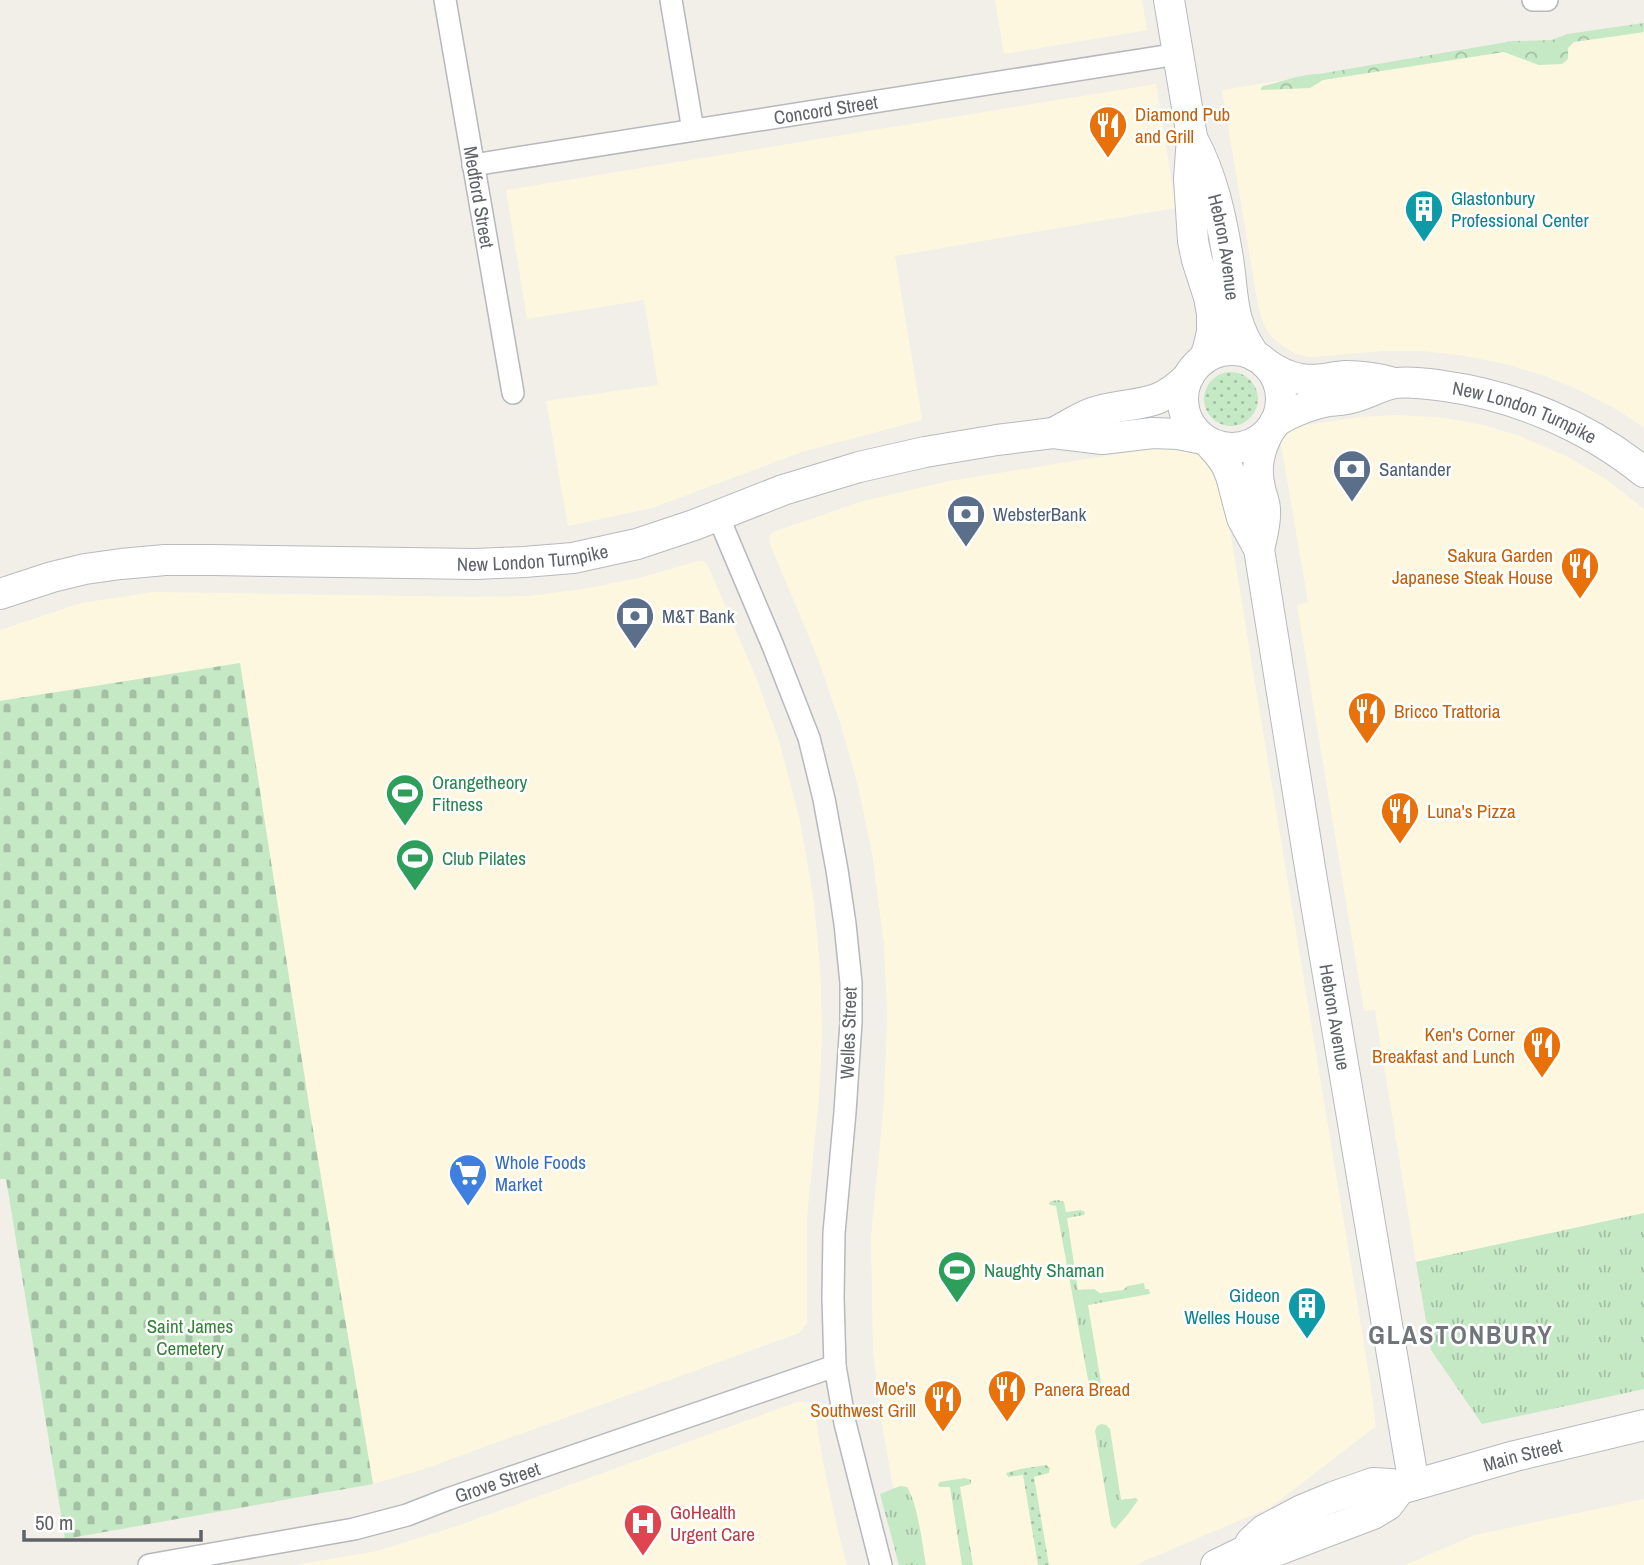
<svg xmlns="http://www.w3.org/2000/svg" width="1644" height="1565" font-family="'Archivo Narrow',sans-serif">
<defs>
<pattern id="grass-tufts" width="24" height="20" patternUnits="userSpaceOnUse" patternTransform="scale(1.75)"><rect width="24" height="20" fill="#c5e8c5"/><path d="M3 7l-1-3M5 7V3M7 7l1-3M15 17l-1-3M17 17v-4M19 17l1-3" fill="none" stroke="#a3c0a4"/></pattern>
<pattern id="forest-crowns" width="20" height="18" patternUnits="userSpaceOnUse" patternTransform="scale(1.75)"><rect width="20" height="18" fill="#c5e8c5"/><path d="M2 6a3 3 0 1 1 6 0M12 15a3 3 0 1 1 6 0" fill="none" stroke="#a3c0a4"/></pattern>
<pattern id="cemetery-stones" width="16" height="16" patternUnits="userSpaceOnUse" patternTransform="scale(1.75)"><rect width="16" height="16" fill="#c5e8c5"/><path d="M2 7V4a2 2 0 0 1 4 0v3zM10 15v-3a2 2 0 0 1 4 0v3z" fill="#a3c0a4"/></pattern>
<pattern id="garden-dots" width="8" height="8" patternUnits="userSpaceOnUse" patternTransform="scale(1.75)"><rect width="8" height="8" fill="#c5e8c5"/><path d="M2 2h.1M6 6h.1" fill="none" stroke="#a3c0a4" stroke-width="1.8" stroke-linecap="round"/></pattern>
</defs>
<rect width="100%" height="100%" fill="#f1efe8"/>
<g fill="#fef7e0">
<path d="M 995,0 L 1142,0 L 1147,30 L 1004,54 Z"/>
<path d="M 1644,32 L 1644,428 L 1621,412 L 1577,389 L 1542,375 L 1505,364 L 1460,355 L 1422,351 L 1384,351 L 1310,357 L 1296,354 L 1284,347 L 1274,339 L 1266,329 L 1261,317 L 1258,305 L 1222,90 L 1298,78 L 1263,86 L 1309,88 L 1323,80 L 1504,52 L 1539,65 L 1569,55 L 1568,48 L 1574,42 Z"/>
<path d="M 1156,84 L 1176,208 L 895,256 L 922,420 L 805,451 L 652,508 L 568,526 L 546,401 L 658,385 L 644,300 L 527,319 L 506,190 Z"/>
<path d="M 1399,415 L 1444,418 L 1483,425 L 1520,436 L 1568,457 L 1607,480 L 1644,509 L 1644,1213 L 1416,1262 L 1375,1010 L 1364,1011 L 1297,605 L 1308,602 L 1281,444 L 1285,433 L 1294,427 L 1360,417 Z"/>
<path d="M 1188,443 L 1219,464 L 1370,1381 L 1376,1426 L 1271,1507 L 1135,1565 L 915,1565 L 892,1482 L 881,1417 L 873,1352 L 871,1237 L 884,1103 L 887,1015 L 884,945 L 873,859 L 859,790 L 841,725 L 817,656 L 770,544 L 769,538 L 773,532 L 860,502 L 949,481 Z"/>
<path d="M 698,561 L 705,562 L 709,568 L 757,680 L 779,741 L 800,821 L 814,902 L 820,967 L 822,1033 L 819,1098 L 807,1217 L 807,1323 L 799,1333 L 424,1469 L 373,1484 L 311,1118 L 240,663 L 0,701 L 0,630 L 81,603 L 153,592 L 473,597 L 529,596 L 584,589 L 639,578 Z"/>
<path d="M 800,1401 L 810,1403 L 814,1409 L 823,1462 L 838,1531 L 847,1565 L 295,1565 L 377,1551 L 460,1525 Z"/>
<path d="M 1644,1499 L 1644,1565 L 1405,1565 L 1475,1535 Z"/>
</g>
<g fill="url(#grass-tufts)">
<path d="M 1058,1200 L 1064,1202 L 1066,1212 L 1081,1210 L 1085,1212 L 1084,1215 L 1067,1218 L 1078,1290 L 1094,1289 L 1100,1293 L 1123,1290 L 1128,1286 L 1144,1283 L 1145,1289 L 1149,1289 L 1150,1294 L 1088,1305 L 1101,1383 L 1100,1387 L 1095,1390 L 1092,1389 L 1089,1385 L 1056,1206 L 1050,1205 L 1049,1203 L 1051,1201 Z"/>
<path d="M 1644,1213 L 1644,1389 L 1482,1424 L 1431,1350 L 1416,1262 Z"/>
<path d="M 1101,1424 L 1106,1425 L 1110,1429 L 1121,1500 L 1136,1498 L 1138,1500 L 1129,1513 L 1115,1529 L 1111,1525 L 1095,1431 L 1097,1426 Z"/>
<path d="M 965,1478 L 971,1480 L 971,1484 L 960,1487 L 973,1565 L 962,1565 L 950,1487 L 940,1487 L 938,1486 L 939,1482 Z"/>
<path d="M 900,1486 L 907,1487 C 918,1505 922,1543 926,1565 L 899,1565 L 880,1494 Z"/>
</g>
<path fill="url(#forest-crowns)" d="M 1644,23 L 1644,32 L 1574,42 L 1568,48 L 1568,59 L 1562,64 L 1539,65 L 1504,52 L 1323,80 L 1310,88 L 1261,90 L 1261,88 L 1263,86 C 1281,82 1301,74 1319,74 L 1513,41 L 1552,40 L 1567,34 Z"/>
<path fill="url(#cemetery-stones)" d="M 240,663 L 311,1118 L 373,1484 L 65,1539 L 6,1179 L 0,1179 L 0,701 Z"/>
<g fill="url(#garden-dots)">
<circle cx="1231" cy="399" r="27"/>
<path d="M 1046,1465 L 1050,1468 L 1049,1473 L 1034,1477 L 1049,1565 L 1038,1565 L 1023,1475 L 1008,1477 L 1006,1473 L 1020,1469 Z"/>
</g>
<g fill="none" stroke-linecap="round" stroke-linejoin="round">
<g stroke="#b5b8bc" stroke-width="24">
<g id="minor">
<path id="s1" d="M 445,0 L 513,393"/>
<path d="M 671,0 L 693,130"/>
<path d="M 1533,0 L 1547,0"/>
<path id="s2" d="M 473,165 L 1178,54"/>
<path d="M 718,516 L 773,646 L 809,738 L 824,799 L 837,870 L 845,924 L 851,983 L 851,1022 L 845,1112 L 834,1233 L 833,1298 L 835,1366 L 845,1423 L 881,1565"/>
<path id="s3" d="M 149,1565 L 354,1529 L 407,1515 L 448,1499 L 835,1366"/>
</g>
</g>
<g stroke="#b6babf" stroke-width="32">
<g id="secondary">
<path d="M 1169,0 L 1192,137 L 1189,179 L 1193,241 L 1197,260 L 1209,297 L 1212,314 L 1212,332 L 1208,349 L 1204,359"/>
<path id="s4" d="M 1193,140 C 1213,177 1221,217 1228,258 C 1234,298 1230,320 1255,356"/>
<circle cx="1232" cy="399" r="49"/>
<path d="M 1265,363 C 1276,371 1287,377 1301,379 C 1316,382 1330,377 1346,376 C 1361,376 1376,378 1390,382"/>
<path id="s5" d="M 1275,422 C 1292,412 1310,404 1329,401 C 1336,400 1344,400 1351,398 C 1366,395 1381,385 1396,383 C 1412,381 1429,384 1444,386 C 1516,396 1587,426 1644,472"/>
<path d="M 1053,433 C 1068,426 1082,415 1098,411 C 1139,400 1155,410 1189,376"/>
<path id="s6" d="M 1209,443 L 1218,453 L 1226,464 L 1231,476 L 1242,518 L 1259,549 L 1311,874 L 1414,1485"/>
<path d="M 1259,549 C 1262,536 1266,523 1265,510 C 1265,502 1261,495 1260,488 C 1255,468 1259,451 1268,433"/>
<path id="s7" d="M 0,594 L 52,577 L 85,569 L 121,564 L 165,560 L 213,560 L 475,564 L 524,562 L 573,558 L 637,544 L 694,525 L 783,490 L 859,467 L 925,452 L 997,440 L 1053,433 L 1102,439 L 1153,433 L 1178,434 L 1203,439"/>
<path id="s8" d="M 1247,1550 L 1256,1552 L 1273,1552 L 1373,1514 L 1388,1505 L 1400,1489 L 1515,1456 L 1644,1425"/>
<path d="M 1216,1565 L 1247,1550 L 1251,1542 L 1264,1530 L 1302,1510 L 1333,1497 L 1373,1483 L 1391,1484 L 1400,1489"/>
</g>
</g>
<use href="#minor" stroke="#fff" stroke-width="21"/>
<use href="#secondary" stroke="#fff" stroke-width="30"/>
</g>
<defs>
<g id="restaurant-pin" transform="scale(2.0125)"><path d="M0 17L-7.5 6A9.5 9.5 0 1 1 7.5 6Z" fill="#e8710a" stroke="#fff"/><path d="M-5-6h1v4h1v-4h1v4h1v-4h1v5L-1.5 .5V6h-2V.5L-5-1ZM5-6V6H3V1.5H1.5Q1.5-4 5-6Z" fill="#fff"/></g>
<g id="building-pin" transform="scale(2.0125)"><path d="M0 17L-7.5 6A9.5 9.5 0 1 1 7.5 6Z" fill="#0f9aa8" stroke="#fff"/><path d="M-4-6H4V6H1V3H-1V6H-4ZM-2.5-4.3h1.7v1.8h-1.7ZM.8-4.3h1.7v1.8H.8ZM-2.5-1h1.7V.8h-1.7ZM.8-1h1.7V.8H.8Z" fill="#fff"/></g>
<g id="bank-pin" transform="scale(2.0125)"><path d="M0 17L-7.5 6A9.5 9.5 0 1 1 7.5 6Z" fill="#5c6f8a" stroke="#fff"/><path d="M-6-4H6V4H-6ZM0-2.3a2.3 2.3 0 1 0 0 4.6a2.3 2.3 0 1 0 0-4.6Z" fill="#fff"/></g>
<g id="stadium-pin" transform="scale(2.0125)"><path d="M0 17L-7.5 6A9.5 9.5 0 1 1 7.5 6Z" fill="#2e9e5b" stroke="#fff"/><path d="M0-5a6.5 5 0 1 0 0 10a6.5 5 0 1 0 0-10ZM-3.5-1.8h7v3.6h-7Z" fill="#fff"/></g>
<g id="supermarket-pin" transform="scale(2.0125)"><path d="M0 17L-7.5 6A9.5 9.5 0 1 1 7.5 6Z" fill="#3f7fe0" stroke="#fff"/><path d="M-6-5.5h2.5l.6 2H6L4.5 2H-2.5L-4.4-4H-6ZM-1.5 3.2a1.3 1.3 0 1 0 .1 0ZM3 3.2a1.3 1.3 0 1 0 .1 0Z" fill="#fff"/></g>
<g id="hospital-pin" transform="scale(2.0125)"><path d="M0 17L-7.5 6A9.5 9.5 0 1 1 7.5 6Z" fill="#e0444e" stroke="#fff"/><path d="M-5-5h3v3.5h4V-5h3V5h-3V1.5h-4V5h-3Z" fill="#fff"/></g>
</defs>
<g fill-rule="evenodd">
<use href="#restaurant-pin" x="1108" y="125"/>
<use href="#building-pin" x="1424" y="209"/>
<use href="#bank-pin" x="1352" y="469"/>
<use href="#bank-pin" x="966" y="514"/>
<use href="#restaurant-pin" x="1580" y="566"/>
<use href="#bank-pin" x="635" y="616"/>
<use href="#restaurant-pin" x="1367" y="711"/>
<use href="#stadium-pin" x="405" y="793"/>
<use href="#restaurant-pin" x="1400" y="811"/>
<use href="#stadium-pin" x="415" y="858"/>
<use href="#restaurant-pin" x="1542" y="1045"/>
<use href="#supermarket-pin" x="468" y="1173"/>
<use href="#stadium-pin" x="957" y="1270"/>
<use href="#building-pin" x="1307" y="1306"/>
<use href="#restaurant-pin" x="1007" y="1389"/>
<use href="#restaurant-pin" x="943" y="1399"/>
<use href="#hospital-pin" x="643" y="1523"/>
</g>
<g text-anchor="middle" dominant-baseline="central" stroke-width="5" stroke-linejoin="round" paint-order="stroke">
<g font-size="19" fill="#5f6368" stroke="#fff">
<text stroke="none"><textPath href="#s2" startOffset="357">Concord Street</textPath></text>
<text stroke="none"><textPath href="#s1" startOffset="200">Medford Street</textPath></text>
<text stroke="none"><textPath href="#s4" startOffset="112">Hebron Avenue</textPath></text>
<text stroke="none"><textPath href="#s5" startOffset="261">New London Turnpike</textPath></text>
<text stroke="none"><textPath href="#s7" startOffset="537">New London Turnpike</textPath></text>
<text stroke="none"><textPath href="#s6" startOffset="593">Hebron Avenue</textPath></text>
<text transform="translate(848 1033) rotate(-88)">Welles Street</text>
<text stroke="none"><textPath href="#s8" startOffset="298">Main Street</textPath></text>
<text stroke="none"><textPath href="#s3" startOffset="359">Grove Street</textPath></text>
</g>
<g font-size="19" fill="#c56008" stroke="#fff" text-anchor="start">
<text x="1135" y="114">Diamond Pub<tspan x="1135" dy="22">and Grill</tspan></text>
<text x="1553" y="555" text-anchor="end">Sakura Garden<tspan x="1553" dy="22">Japanese Steak House</tspan></text>
<text x="1394" y="711">Bricco Trattoria</text>
<text x="1427" y="811">Luna's Pizza</text>
<text x="1515" y="1034" text-anchor="end">Ken's Corner<tspan x="1515" dy="22">Breakfast and Lunch</tspan></text>
<text x="916" y="1388" text-anchor="end">Moe's<tspan x="916" dy="22">Southwest Grill</tspan></text>
<text x="1034" y="1389">Panera Bread</text>
</g>
<g font-size="19" fill="#0d838f" stroke="#fff" text-anchor="start">
<text x="1451" y="198">Glastonbury<tspan x="1451" dy="22">Professional Center</tspan></text>
<text x="1280" y="1295" text-anchor="end">Gideon<tspan x="1280" dy="22">Welles House</tspan></text>
</g>
<g font-size="19" fill="#4e5e75" stroke="#fff" text-anchor="start">
<text x="1379" y="469">Santander</text>
<text x="993" y="514">WebsterBank</text>
<text x="662" y="616">M&amp;T Bank</text>
</g>
<g font-size="19" fill="#27864d" stroke="#fff" text-anchor="start">
<text x="432" y="782">Orangetheory<tspan x="432" dy="22">Fitness</tspan></text>
<text x="442" y="858">Club Pilates</text>
<text x="984" y="1270">Naughty Shaman</text>
</g>
<g font-size="19" fill="#366cbe" stroke="#fff" text-anchor="start">
<text x="495" y="1162">Whole Foods<tspan x="495" dy="22">Market</tspan></text>
</g>
<g font-size="19" fill="#348238" stroke="#fff">
<text x="190" y="1326">Saint James<tspan x="190" dy="22">Cemetery</tspan></text>
</g>
<g font-size="19" fill="#be3a42" stroke="#fff" text-anchor="start">
<text x="670" y="1512">GoHealth<tspan x="670" dy="22">Urgent Care</tspan></text>
</g>
<g font-size="26" font-weight="bold" letter-spacing="2" fill="#70757a" stroke="#fff">
<text x="1461" y="1334">GLASTONBURY</text>
</g>
</g>
<path d="M24 1530v10h177v-10" fill="none" stroke="#5f6368" stroke-width="3.5"/>
<text x="35" y="1530" font-size="21" fill="#5f6368" stroke="#ffffff" stroke-width="5" paint-order="stroke">50 m</text>
</svg>
